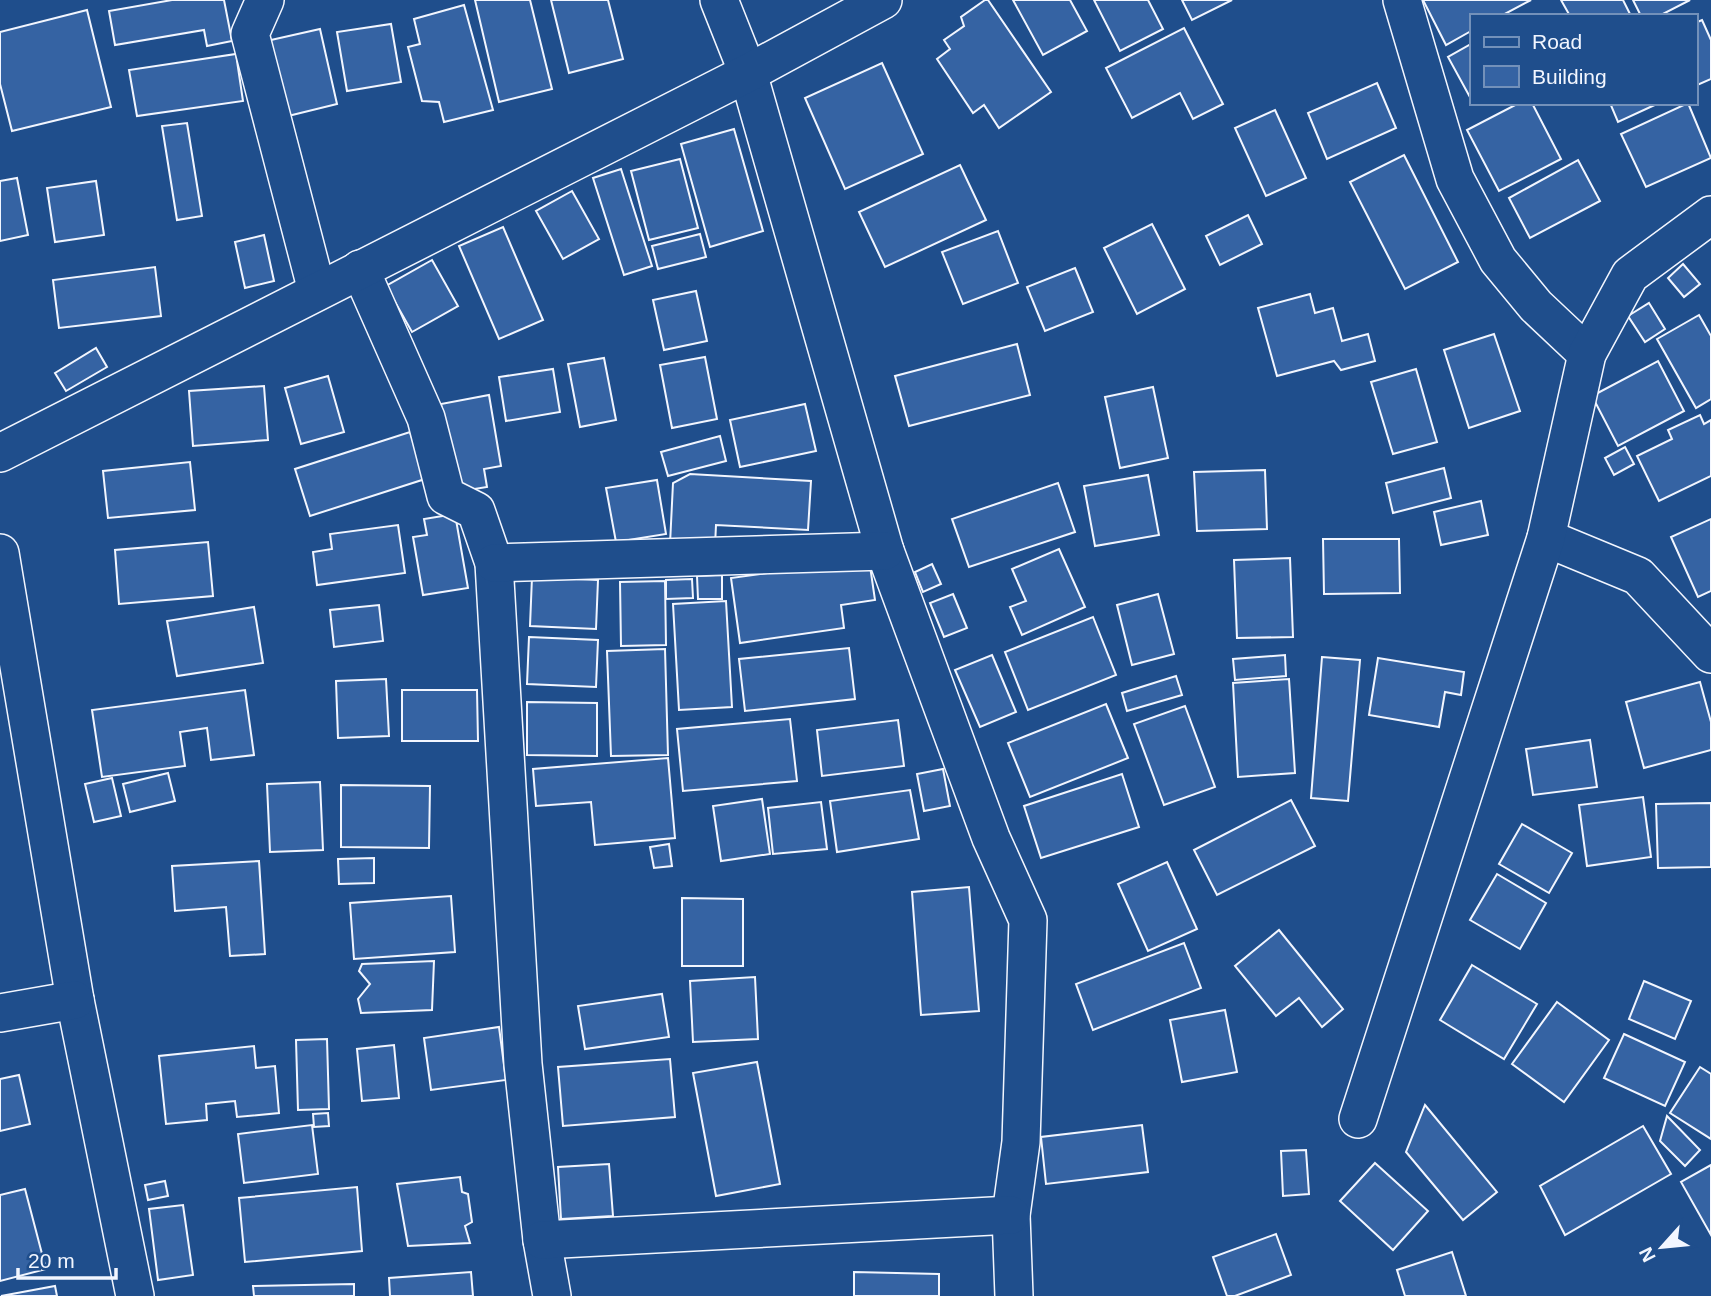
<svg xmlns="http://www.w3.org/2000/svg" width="1711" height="1296" font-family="Helvetica,sans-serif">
<rect width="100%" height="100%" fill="#1f4e8c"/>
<g fill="#3563a3" stroke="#f2f6ff" stroke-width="2">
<path d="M 172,0 L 224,0 L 232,41 L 207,46 L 204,30 L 115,45 L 109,11 Z"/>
<path d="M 475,0 L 530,0 L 552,89 L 499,102 Z"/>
<path d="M 551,0 L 608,0 L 623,59 L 569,73 Z"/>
<path d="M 985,0 L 988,0 L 1051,92 L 999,128 L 984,105 L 973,113 L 937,59 L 950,49 L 944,40 L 964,26 L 961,17 Z"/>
<path d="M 1013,0 L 1070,0 L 1087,31 L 1043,55 Z"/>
<path d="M 1094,0 L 1148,0 L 1163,29 L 1120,51 Z"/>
<path d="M 1182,0 L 1232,0 L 1192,20 Z"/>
<path d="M 1423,0 L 1531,0 L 1501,16 L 1471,16 L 1471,31 L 1446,45 Z"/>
<path d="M 1561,0 L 1623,0 L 1631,16 L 1570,16 Z"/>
<path d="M 1633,0 L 1690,0 L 1659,16 L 1641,16 Z"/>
<path d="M 464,5 L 493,110 L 444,122 L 439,102 L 422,101 L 408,47 L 420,44 L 414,19 Z"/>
<path d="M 87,10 L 111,107 L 12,131 L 0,84 L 0,32 Z"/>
<path d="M 1702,20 L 1711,40 L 1711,79 L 1695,86 L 1695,23 Z"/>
<path d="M 391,24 L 401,82 L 347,91 L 337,32 Z"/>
<path d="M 1184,28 L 1223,104 L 1193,119 L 1180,93 L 1132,118 L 1106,68 Z"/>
<path d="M 320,29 L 337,104 L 280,118 L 262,42 Z"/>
<path d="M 1471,44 L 1471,99 L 1448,57 Z"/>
<path d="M 236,54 L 243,101 L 137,116 L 129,70 Z"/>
<path d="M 882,63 L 923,154 L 845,189 L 805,98 Z"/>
<path d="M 1377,83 L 1396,128 L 1327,159 L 1308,113 Z"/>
<path d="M 1519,103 L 1532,103 L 1561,159 L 1499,191 L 1467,130 Z"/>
<path d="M 1610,103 L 1659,103 L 1618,122 Z"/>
<path d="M 1688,103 L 1711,158 L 1646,187 L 1621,134 Z"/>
<path d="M 1275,110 L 1306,178 L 1266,196 L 1235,128 Z"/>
<path d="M 187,123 L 202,216 L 177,220 L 162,126 Z"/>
<path d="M 734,129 L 763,231 L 710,247 L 681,144 Z"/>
<path d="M 1404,155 L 1458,262 L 1405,289 L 1350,182 Z"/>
<path d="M 680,159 L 698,228 L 649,240 L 631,171 Z"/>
<path d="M 1578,160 L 1600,201 L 1530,238 L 1509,198 Z"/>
<path d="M 960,165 L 986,220 L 885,267 L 859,212 Z"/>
<path d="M 621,169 L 652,266 L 624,275 L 593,178 Z"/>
<path d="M 17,178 L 28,235 L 0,241 L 0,181 Z"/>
<path d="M 96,181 L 104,235 L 55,242 L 47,188 Z"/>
<path d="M 572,191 L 599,239 L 563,259 L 536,211 Z"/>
<path d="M 1248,215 L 1262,244 L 1220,265 L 1206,236 Z"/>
<path d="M 1152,224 L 1185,289 L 1137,314 L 1104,248 Z"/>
<path d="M 503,227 L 543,320 L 499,339 L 459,246 Z"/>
<path d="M 998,231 L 1018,283 L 963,304 L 942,252 Z"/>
<path d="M 700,234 L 706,257 L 658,269 L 652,246 Z"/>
<path d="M 264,235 L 274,281 L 245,288 L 235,242 Z"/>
<path d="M 432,260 L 458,306 L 412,332 L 386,286 Z"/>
<path d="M 1683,264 L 1700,284 L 1684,297 L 1668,278 Z"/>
<path d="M 155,267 L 161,316 L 59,328 L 53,280 Z"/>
<path d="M 1075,268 L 1093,312 L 1045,331 L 1027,287 Z"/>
<path d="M 696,291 L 707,341 L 664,350 L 653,300 Z"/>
<path d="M 1310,294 L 1315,313 L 1333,308 L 1342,341 L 1368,334 L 1375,361 L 1341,370 L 1334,361 L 1277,376 L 1258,308 Z"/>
<path d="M 1649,303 L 1665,329 L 1645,342 L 1628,316 Z"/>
<path d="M 1699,315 L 1711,336 L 1711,399 L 1696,408 L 1657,339 Z"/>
<path d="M 1494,334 L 1520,411 L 1469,428 L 1444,350 Z"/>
<path d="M 1017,344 L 1030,395 L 909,426 L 895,376 Z"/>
<path d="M 96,348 L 107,367 L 66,391 L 55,373 Z"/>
<path d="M 705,357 L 717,419 L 672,428 L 660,365 Z"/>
<path d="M 604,358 L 616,420 L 580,427 L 568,364 Z"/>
<path d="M 1658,361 L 1684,411 L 1618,446 L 1592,396 Z"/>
<path d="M 553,369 L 560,412 L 506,421 L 499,377 Z"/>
<path d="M 1416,369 L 1437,442 L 1393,454 L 1371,382 Z"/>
<path d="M 328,376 L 344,432 L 301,444 L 285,388 Z"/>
<path d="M 264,386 L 268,440 L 193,446 L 189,391 Z"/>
<path d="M 1153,387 L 1168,458 L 1120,468 L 1105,397 Z"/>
<path d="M 489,395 L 501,466 L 484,469 L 487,487 L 456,492 L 441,404 Z"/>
<path d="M 805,404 L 816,451 L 740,467 L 730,420 Z"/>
<path d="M 1700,415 L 1704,424 L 1711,420 L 1711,476 L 1659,501 L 1637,456 L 1672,439 L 1668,430 Z"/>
<path d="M 410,432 L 425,479 L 310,516 L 295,469 Z"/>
<path d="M 720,436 L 726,461 L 668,476 L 661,452 Z"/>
<path d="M 1625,447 L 1634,464 L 1614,475 L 1605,458 Z"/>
<path d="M 190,462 L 195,510 L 108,518 L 103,471 Z"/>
<path d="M 1444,468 L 1451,498 L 1393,513 L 1386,483 Z"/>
<path d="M 1265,470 L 1267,529 L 1197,531 L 1194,472 Z"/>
<path d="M 690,474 L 811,481 L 808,530 L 716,525 L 715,546 L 670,544 L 673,483 Z"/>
<path d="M 1148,475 L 1159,535 L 1095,546 L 1084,486 Z"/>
<path d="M 657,480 L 666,534 L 616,542 L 606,488 Z"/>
<path d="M 1058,483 L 1075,532 L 969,567 L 952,519 Z"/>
<path d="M 1481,501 L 1488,535 L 1441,545 L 1434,512 Z"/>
<path d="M 455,514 L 468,588 L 423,595 L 413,537 L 427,535 L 424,519 Z"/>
<path d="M 1711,519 L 1711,591 L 1698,597 L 1671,537 Z"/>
<path d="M 398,525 L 405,573 L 317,585 L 313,552 L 332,549 L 330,534 Z"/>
<path d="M 1323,539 L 1399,539 L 1400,593 L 1324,594 Z"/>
<path d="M 208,542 L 213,596 L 119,604 L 115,550 Z"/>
<path d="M 1059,549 L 1085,607 L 1022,635 L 1010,607 L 1026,601 L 1012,569 Z"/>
<path d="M 1290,558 L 1293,637 L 1237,638 L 1234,560 Z"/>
<path d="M 869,559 L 875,600 L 841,605 L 844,628 L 740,643 L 731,578 Z"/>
<path d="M 932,564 L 941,584 L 923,592 L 915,572 Z"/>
<path d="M 722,575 L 722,599 L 698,599 L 697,576 Z"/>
<path d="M 532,577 L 598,580 L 596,629 L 530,626 Z"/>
<path d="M 692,579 L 693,598 L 666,599 L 666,580 Z"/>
<path d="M 665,581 L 666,645 L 621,646 L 620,582 Z"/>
<path d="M 953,594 L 967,628 L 944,637 L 930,603 Z"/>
<path d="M 1158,594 L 1174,654 L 1132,665 L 1117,605 Z"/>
<path d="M 726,601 L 732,707 L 679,710 L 673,604 Z"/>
<path d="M 379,605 L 383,641 L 334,647 L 330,610 Z"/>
<path d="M 254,607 L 263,663 L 177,676 L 167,621 Z"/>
<path d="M 1093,617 L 1116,675 L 1028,710 L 1005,652 Z"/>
<path d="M 529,637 L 598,640 L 596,687 L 527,684 Z"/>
<path d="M 849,648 L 855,699 L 745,711 L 739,659 Z"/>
<path d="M 665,649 L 668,755 L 611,756 L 607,651 Z"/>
<path d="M 992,655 L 1016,712 L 980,727 L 955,670 Z"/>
<path d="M 1285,655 L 1286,676 L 1235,680 L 1233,659 Z"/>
<path d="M 1322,657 L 1360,660 L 1348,801 L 1311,798 Z"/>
<path d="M 1378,658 L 1464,672 L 1461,695 L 1445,692 L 1439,727 L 1369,715 Z"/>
<path d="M 1176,676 L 1182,695 L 1127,711 L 1122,693 Z"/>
<path d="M 386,679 L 389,736 L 338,738 L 336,681 Z"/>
<path d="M 1289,679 L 1295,773 L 1238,777 L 1233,683 Z"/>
<path d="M 1700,682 L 1711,722 L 1711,750 L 1644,768 L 1626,702 Z"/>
<path d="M 245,690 L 254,755 L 211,760 L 207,728 L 180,732 L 185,766 L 102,777 L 92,710 Z"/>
<path d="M 402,690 L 477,690 L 478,741 L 402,741 Z"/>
<path d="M 527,702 L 597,703 L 597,756 L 527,755 Z"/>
<path d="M 1106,704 L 1128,758 L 1030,797 L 1008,743 Z"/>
<path d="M 1185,706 L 1215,787 L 1164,805 L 1134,724 Z"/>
<path d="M 790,719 L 797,781 L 683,791 L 677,729 Z"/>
<path d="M 898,720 L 904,766 L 822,776 L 817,730 Z"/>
<path d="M 1590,740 L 1597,787 L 1533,795 L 1526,749 Z"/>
<path d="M 668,758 L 675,838 L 595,845 L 591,802 L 536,806 L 533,769 Z"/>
<path d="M 943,769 L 950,806 L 924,811 L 917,774 Z"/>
<path d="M 168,773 L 175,801 L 130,812 L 123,784 Z"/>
<path d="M 1122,774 L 1139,827 L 1041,858 L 1024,806 Z"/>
<path d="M 112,778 L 121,816 L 94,822 L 85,784 Z"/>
<path d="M 320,782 L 323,850 L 270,852 L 267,784 Z"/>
<path d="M 341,785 L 430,786 L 429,848 L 341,847 Z"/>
<path d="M 910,790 L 919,839 L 837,852 L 830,801 Z"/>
<path d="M 1643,797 L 1651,857 L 1587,866 L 1579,805 Z"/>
<path d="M 762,799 L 770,854 L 721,861 L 713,806 Z"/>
<path d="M 1291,800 L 1315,846 L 1217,895 L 1194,850 Z"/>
<path d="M 821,802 L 827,849 L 773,854 L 768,808 Z"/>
<path d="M 1711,803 L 1711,867 L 1658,868 L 1656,804 Z"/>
<path d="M 1522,824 L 1572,853 L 1549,893 L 1499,864 Z"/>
<path d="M 669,844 L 672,866 L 654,868 L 650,847 Z"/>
<path d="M 374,858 L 374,883 L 339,884 L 338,859 Z"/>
<path d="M 259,861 L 265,954 L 230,956 L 226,907 L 175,911 L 172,866 Z"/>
<path d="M 1167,862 L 1197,929 L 1148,951 L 1118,884 Z"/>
<path d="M 1497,874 L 1546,903 L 1520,949 L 1470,920 Z"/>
<path d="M 969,887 L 979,1011 L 921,1015 L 912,892 Z"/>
<path d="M 451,896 L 455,952 L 354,959 L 350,903 Z"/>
<path d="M 682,898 L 743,899 L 743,966 L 682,966 Z"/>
<path d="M 1279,930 L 1343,1009 L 1322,1027 L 1299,998 L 1276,1016 L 1235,966 Z"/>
<path d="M 1184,943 L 1201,988 L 1093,1030 L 1076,984 Z"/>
<path d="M 434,961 L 432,1010 L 361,1013 L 358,999 L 370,984 L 359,971 L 362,964 Z"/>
<path d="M 1472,965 L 1537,1004 L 1504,1059 L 1440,1020 Z"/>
<path d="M 755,977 L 758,1039 L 693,1042 L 690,981 Z"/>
<path d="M 1644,981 L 1691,1001 L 1675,1039 L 1629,1019 Z"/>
<path d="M 662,994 L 669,1037 L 585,1049 L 578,1006 Z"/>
<path d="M 1557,1002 L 1609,1040 L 1564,1102 L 1512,1064 Z"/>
<path d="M 1225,1010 L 1237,1072 L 1182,1082 L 1170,1020 Z"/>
<path d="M 499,1027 L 506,1080 L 431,1090 L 424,1038 Z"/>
<path d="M 1624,1034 L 1685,1062 L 1665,1106 L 1604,1078 Z"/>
<path d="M 327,1039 L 329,1109 L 298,1110 L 296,1040 Z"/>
<path d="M 394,1045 L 399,1098 L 362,1101 L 357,1049 Z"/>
<path d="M 254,1046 L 256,1068 L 275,1066 L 279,1113 L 237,1117 L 235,1101 L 206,1104 L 207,1120 L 166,1124 L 159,1056 Z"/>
<path d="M 670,1059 L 675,1117 L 563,1126 L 558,1067 Z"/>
<path d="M 757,1062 L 780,1184 L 716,1196 L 693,1073 Z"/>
<path d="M 1700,1067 L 1711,1074 L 1711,1139 L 1670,1113 Z"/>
<path d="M 19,1075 L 30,1124 L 0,1131 L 0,1079 Z"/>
<path d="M 1425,1105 L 1497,1192 L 1463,1220 L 1406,1152 Z"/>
<path d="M 328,1113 L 329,1126 L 314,1127 L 313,1114 Z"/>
<path d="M 1667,1116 L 1700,1150 L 1685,1166 L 1660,1141 Z"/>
<path d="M 312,1125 L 318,1174 L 244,1183 L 238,1134 Z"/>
<path d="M 1142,1125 L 1148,1172 L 1046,1184 L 1041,1137 Z"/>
<path d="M 1643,1126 L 1671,1174 L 1565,1235 L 1540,1186 Z"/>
<path d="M 1306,1150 L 1309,1194 L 1283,1196 L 1281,1151 Z"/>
<path d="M 1375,1163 L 1428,1211 L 1393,1250 L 1340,1201 Z"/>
<path d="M 609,1164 L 613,1216 L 561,1219 L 558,1167 Z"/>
<path d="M 1711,1165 L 1711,1235 L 1681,1182 Z"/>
<path d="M 460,1177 L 462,1192 L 468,1194 L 472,1222 L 465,1226 L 470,1243 L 408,1246 L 397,1184 Z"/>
<path d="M 165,1181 L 168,1196 L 148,1200 L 145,1185 Z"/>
<path d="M 357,1187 L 362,1251 L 245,1262 L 239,1198 Z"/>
<path d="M 25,1189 L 46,1269 L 0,1281 L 0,1195 Z"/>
<path d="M 183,1205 L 193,1275 L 158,1280 L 149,1209 Z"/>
<path d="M 1276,1234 L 1291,1275 L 1235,1296 L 1227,1296 L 1213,1257 Z"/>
<path d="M 1452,1252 L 1466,1296 L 1405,1296 L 1397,1270 Z"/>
<path d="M 471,1272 L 473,1296 L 390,1296 L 389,1278 Z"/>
<path d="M 854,1272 L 939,1274 L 939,1296 L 854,1296 Z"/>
<path d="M 354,1284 L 354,1296 L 254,1296 L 253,1286 Z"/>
<path d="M 55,1286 L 57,1296 L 1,1296 Z"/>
</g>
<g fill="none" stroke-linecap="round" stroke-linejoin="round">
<g stroke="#f2f6ff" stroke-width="40">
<g id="minor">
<path d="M 265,0 L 250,34 L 317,291"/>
<path d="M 719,0 L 748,73 L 885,551 L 991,838 L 1028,920 L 1021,1142 L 1011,1215 L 1014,1296"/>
<path d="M 1402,0 L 1455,179 L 1498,260 L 1536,306 L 1587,354"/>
<path d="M 360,269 L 426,418 L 446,496 L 476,511 L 494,563 L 523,1064 L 542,1240 L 552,1296"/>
<path d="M 0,453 L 748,73 L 883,0"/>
<path d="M 1546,538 L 1638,576 L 1711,654"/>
<path d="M 0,553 L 75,1000 L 135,1296"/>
<path d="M 494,563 L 885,551"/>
<path d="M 0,1013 L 75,1000"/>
<path d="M 1358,1119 L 1546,538 L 1587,354 L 1630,275 L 1711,215"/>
<path d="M 542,1240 L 1011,1215"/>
</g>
</g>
<use href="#minor" stroke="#1f4e8c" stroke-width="37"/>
</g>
<rect x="1470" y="14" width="228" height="91" fill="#1f4e8c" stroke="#7391ba" stroke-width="2"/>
<rect x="1484" y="37" width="35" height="10" fill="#1f4e8c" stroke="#7391ba" stroke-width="2"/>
<text x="1532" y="49" font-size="21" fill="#f2f6ff">Road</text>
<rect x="1484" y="66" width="35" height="21" fill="#3563a3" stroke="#7391ba" stroke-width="2"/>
<text x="1532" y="84" font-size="21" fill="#f2f6ff">Building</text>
<g transform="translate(1662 1247) rotate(243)" stroke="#1f4e8c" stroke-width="5" paint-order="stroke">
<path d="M0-5L12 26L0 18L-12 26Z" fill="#f2f6ff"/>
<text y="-10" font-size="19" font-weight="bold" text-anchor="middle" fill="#f2f6ff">N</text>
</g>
<path d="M18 1268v10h98v-10" fill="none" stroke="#f2f6ff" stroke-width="3.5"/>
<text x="28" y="1268" font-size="21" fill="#f2f6ff" stroke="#1f4e8c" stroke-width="5" paint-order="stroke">20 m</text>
</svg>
